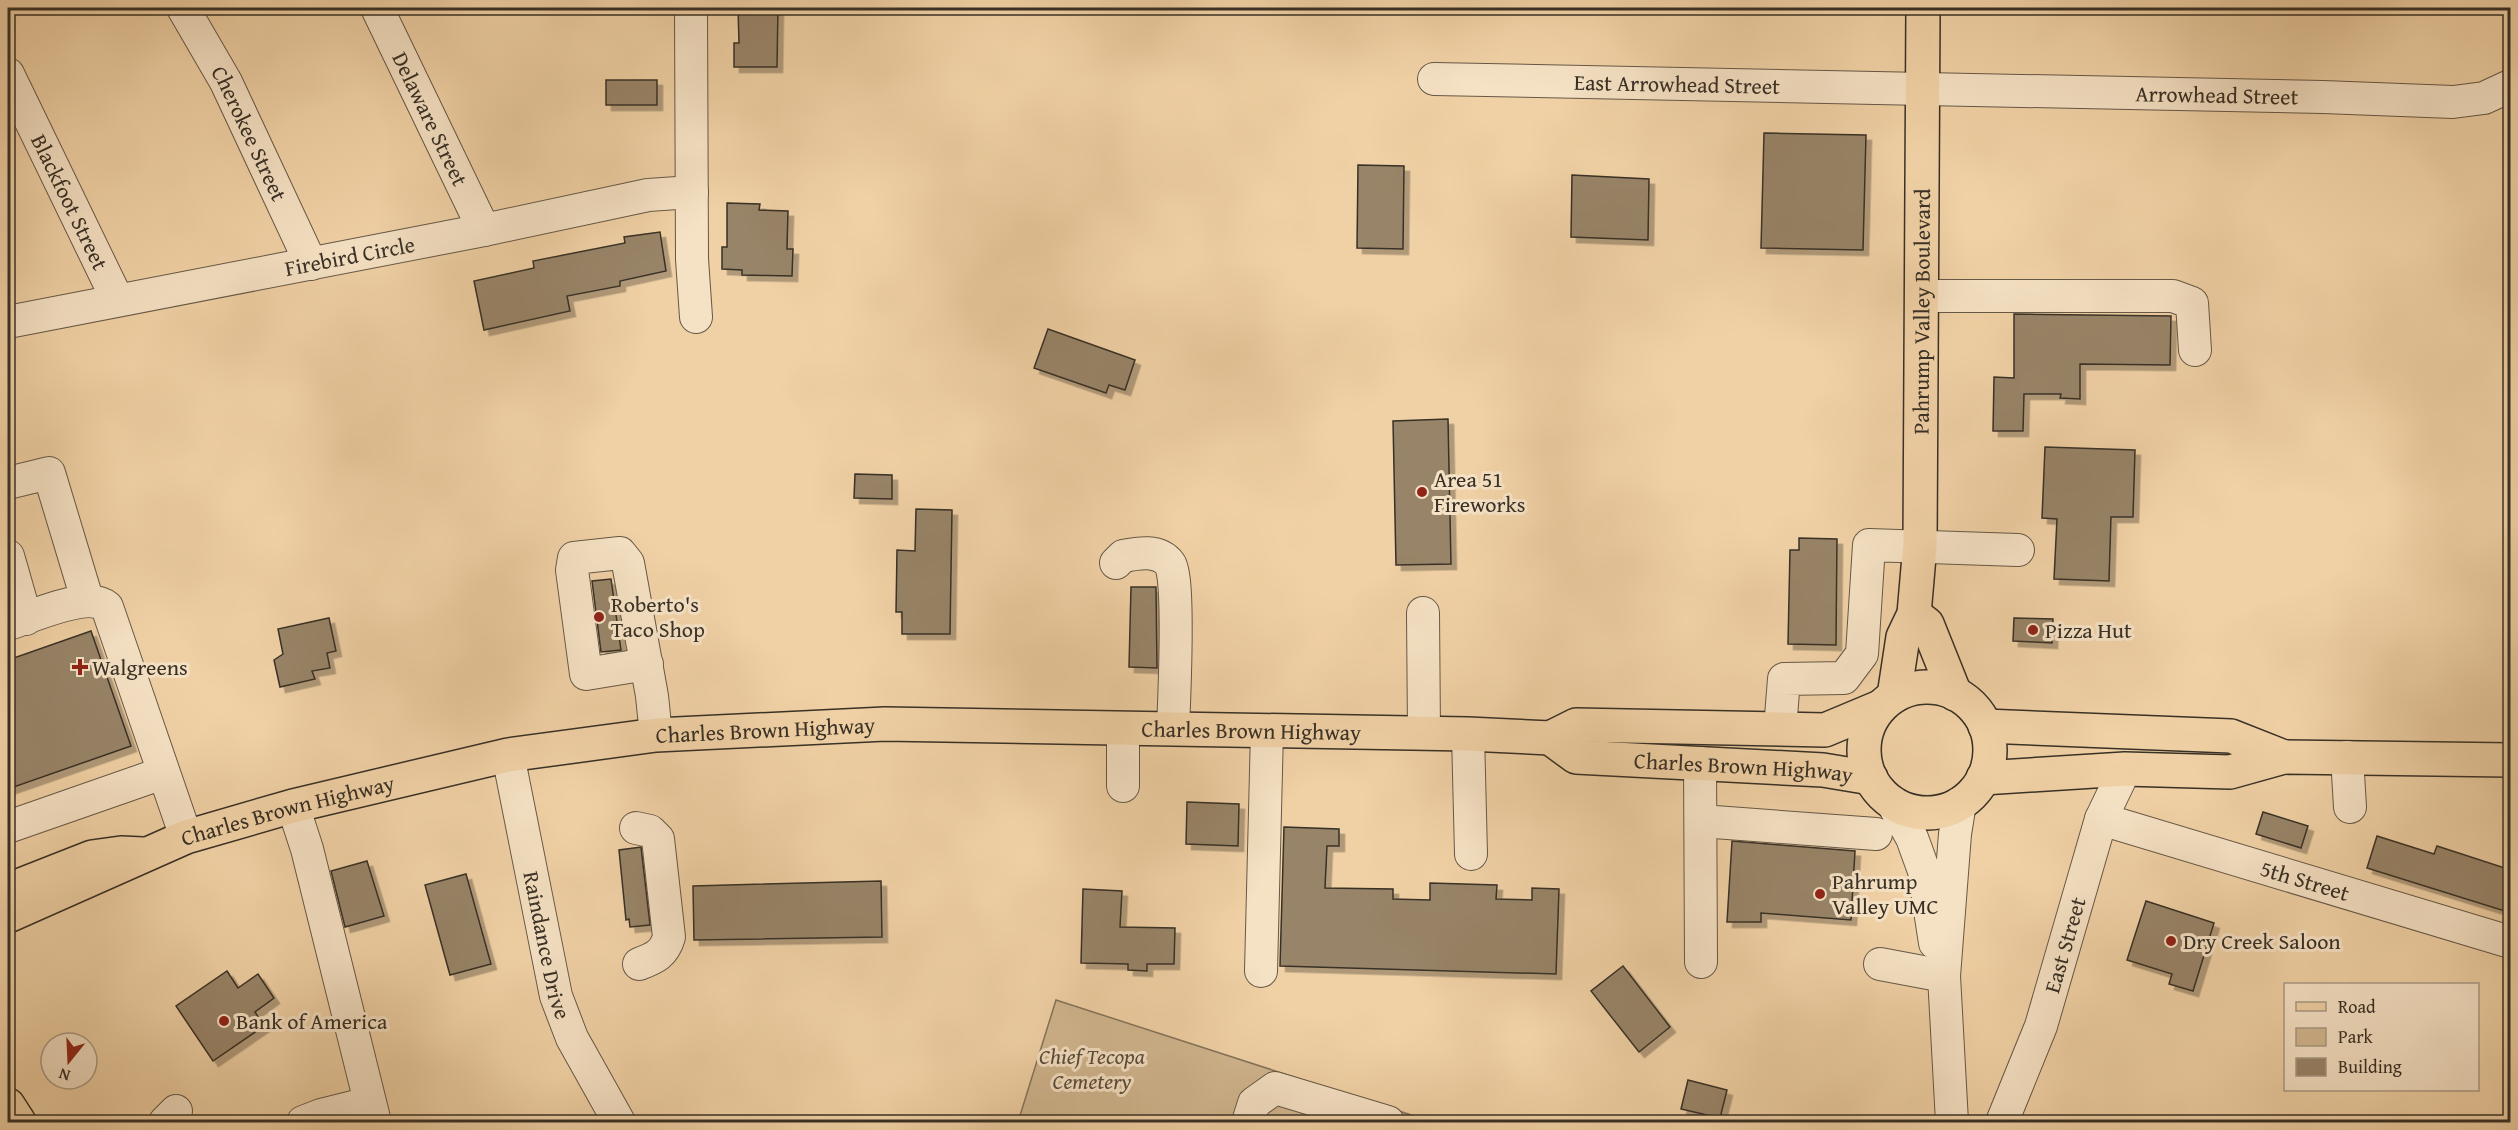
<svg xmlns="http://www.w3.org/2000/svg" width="2518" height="1130" font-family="'Gentium Book Plus',serif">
<defs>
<filter id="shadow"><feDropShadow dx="5.5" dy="5.5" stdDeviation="0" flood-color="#0004"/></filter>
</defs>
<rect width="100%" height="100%" fill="#f0d1a5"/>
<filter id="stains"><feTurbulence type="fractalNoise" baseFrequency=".00333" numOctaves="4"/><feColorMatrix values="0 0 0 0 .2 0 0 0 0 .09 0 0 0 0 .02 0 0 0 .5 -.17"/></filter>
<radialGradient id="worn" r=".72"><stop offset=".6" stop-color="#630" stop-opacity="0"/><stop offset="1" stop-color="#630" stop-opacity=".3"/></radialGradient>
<path fill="#d1b68f" stroke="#84735a" stroke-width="1.5" d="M 1056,1000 L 1433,1122 L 1018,1122 Z"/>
<g fill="#988468" stroke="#383026" stroke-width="1.5" filter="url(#shadow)">
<path d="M 738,8 L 778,8 L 777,67 L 734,67 L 734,43 L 739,43 Z"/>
<rect x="606" y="80" width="51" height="25"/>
<path d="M 1764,133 L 1866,135 L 1863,250 L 1761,248 Z"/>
<path d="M 1358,165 L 1404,166 L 1403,249 L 1357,248 Z"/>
<path d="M 1572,175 L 1649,179 L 1648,240 L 1571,237 Z"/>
<path d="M 727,203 L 760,204 L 759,210 L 788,211 L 787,249 L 793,249 L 792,276 L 742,275 L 742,270 L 722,269 L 722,247 L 727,247 Z"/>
<path d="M 660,232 L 666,271 L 620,281 L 620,286 L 567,296 L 570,311 L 484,330 L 474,281 L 534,268 L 533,261 L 625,243 L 624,237 Z"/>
<path d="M 2014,314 L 2171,316 L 2170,365 L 2080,364 L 2080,399 L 2060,398 L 2061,394 L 2024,394 L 2023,431 L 1993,431 L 1994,377 L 2014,378 Z"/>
<path d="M 1048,329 L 1135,360 L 1125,390 L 1109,385 L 1106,393 L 1034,368 Z"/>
<path d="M 1448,419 L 1451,564 L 1396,565 L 1393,421 Z"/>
<path d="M 2045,447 L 2135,450 L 2133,517 L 2111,517 L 2109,581 L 2054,579 L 2057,519 L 2042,518 Z"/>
<path d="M 855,474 L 892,475 L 892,499 L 854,498 Z"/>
<path d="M 916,509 L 952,510 L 950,634 L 902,634 L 902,612 L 896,612 L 897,550 L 915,551 Z"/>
<path d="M 1799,538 L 1837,539 L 1836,645 L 1788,644 L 1790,550 L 1799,550 Z"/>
<path d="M 611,579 L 621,650 L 601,652 L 592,581 Z"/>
<path d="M 1131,587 L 1156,587 L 1157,668 L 1129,667 Z"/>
<path d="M 329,618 L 336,651 L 327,653 L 330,668 L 312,671 L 315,679 L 280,687 L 274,660 L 283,654 L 278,629 Z"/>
<path d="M 2014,618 L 2053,619 L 2052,643 L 2013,641 Z"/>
<path d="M 91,631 L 131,746 L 8,789 L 8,660 Z"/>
<path d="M 1187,802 L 1239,804 L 1238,846 L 1186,844 Z"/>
<path d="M 2263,812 L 2308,826 L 2301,848 L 2256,834 Z"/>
<path d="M 1284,827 L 1339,829 L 1339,846 L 1327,846 L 1325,888 L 1393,889 L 1393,899 L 1430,900 L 1430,883 L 1497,885 L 1496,899 L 1532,900 L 1532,888 L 1559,889 L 1556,974 L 1280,966 Z"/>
<path d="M 2377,836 L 2434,854 L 2437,846 L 2511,870 L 2511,913 L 2367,868 Z"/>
<path d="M 1732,841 L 1855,851 L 1851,920 L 1761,913 L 1761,922 L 1727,922 Z"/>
<path d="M 641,847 L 650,925 L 630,927 L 629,919 L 626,920 L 619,850 Z"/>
<path d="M 367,861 L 384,916 L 345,927 L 331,871 Z"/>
<path d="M 466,874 L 491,964 L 450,975 L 425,885 Z"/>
<path d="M 881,881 L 882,937 L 694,940 L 693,886 Z"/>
<path d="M 1083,889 L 1122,891 L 1120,927 L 1175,928 L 1174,964 L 1147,964 L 1147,971 L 1128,970 L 1128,964 L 1081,963 Z"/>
<path d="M 2146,901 L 2214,923 L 2193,991 L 2169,984 L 2172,974 L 2127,960 Z"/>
<path d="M 1623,966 L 1670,1027 L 1639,1052 L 1591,991 Z"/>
<path d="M 227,971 L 238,988 L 258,974 L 274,998 L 255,1012 L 264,1026 L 213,1061 L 176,1006 Z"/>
<path d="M 1688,1080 L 1727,1090 L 1720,1118 L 1681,1109 Z"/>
</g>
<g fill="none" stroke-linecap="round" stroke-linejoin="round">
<g stroke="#665846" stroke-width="34">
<g id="minor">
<path id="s1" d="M 183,8 L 226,82 L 311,264"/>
<path id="s2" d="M 377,8 L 484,230"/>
<path d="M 691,8 L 692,259 L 696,317"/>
<path id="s3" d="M 8,74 L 117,299"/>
<path id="s4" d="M 1434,79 L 2323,97 L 2453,102 L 2484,98 L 2510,86"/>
<path d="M 1921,296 L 2173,296 L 2192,303 L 2195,350"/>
<path id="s5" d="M 8,322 L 484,230 L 648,195 L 692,192"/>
<path d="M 8,483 L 49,473 L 87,599"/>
<path d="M 8,556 L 26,619"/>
<path d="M 1116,563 L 1123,556 C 1138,553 1159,549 1170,564 C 1180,577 1174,704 1173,729"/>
<path d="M 1423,613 L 1424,733"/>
<path d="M 8,624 C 32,617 88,590 107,607 L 186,837"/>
<path d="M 647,664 L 586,674 L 572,570 L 574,558 L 620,553 L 628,563 L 652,696 L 656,735"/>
<path d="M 1780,729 L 1784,679 L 1844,678 L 1862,654 L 1869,545 L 2018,550"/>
<path d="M 1468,734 L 1471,854"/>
<path id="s6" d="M 508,755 L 556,996 L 572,1038 L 619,1122"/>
<path d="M 2347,757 L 2350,807"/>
<path d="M 1700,763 L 1701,962"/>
<path d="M 1123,786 L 1123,728"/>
<path d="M 1892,802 L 1912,838 L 1924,871 L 1935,943"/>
<path d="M 293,806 L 307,849 L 375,1122"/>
<path id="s7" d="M 2101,819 L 2510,942"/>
<path d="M 1701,821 L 1876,834"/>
<path d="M 8,827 L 163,773"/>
<path d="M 636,828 L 650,831 L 658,839 L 669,937 C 664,954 655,958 639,964"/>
<path d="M 1880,964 L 1944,976"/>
<path d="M 1261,971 L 1267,731"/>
<path d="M 165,1122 L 176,1111"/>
<path d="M 303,1122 L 321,1115 L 369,1103"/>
<path d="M 1248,1122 L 1254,1103 L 1275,1088 L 1388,1122"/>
<path d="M 1952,1122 L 1944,976 L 1955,834 L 1960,803"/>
<path id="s8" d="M 2002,1122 L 2041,1026 L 2101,819 L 2125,769"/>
</g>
</g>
<g stroke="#383026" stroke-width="36">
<g id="major">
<path d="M 1914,614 L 1927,624 L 1955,694"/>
<circle cx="1927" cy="750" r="63"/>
<path id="s9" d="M 1894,696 L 1903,637 L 1914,614 L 1920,545 L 1923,8"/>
<path d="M 1985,726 L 2231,736 L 2284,757"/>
<path id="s10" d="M 1550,738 L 1576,757 L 1823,770 L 1871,778"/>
<path d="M 1983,778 L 2125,769 L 2230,772 L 2284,757 L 2510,760"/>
<path id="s11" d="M 8,916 L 186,837 L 293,806 L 508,755 L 656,735 L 885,724 L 1468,734 L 1550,738 L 1576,725 L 1825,730 L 1880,707"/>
</g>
</g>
<g stroke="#383026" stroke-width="36">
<g id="highway">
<path d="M 8,890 L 92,857 L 121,853 L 143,854"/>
<path d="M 8,1105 L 19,1122"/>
</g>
</g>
<use href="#minor" stroke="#f5e1c4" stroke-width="32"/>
<use href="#major" stroke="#f0d1a5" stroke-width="33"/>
<use href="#highway" stroke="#f0d1a5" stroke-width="33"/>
</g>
<g fill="#8f2418" stroke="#f5e1c4" stroke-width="2">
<circle cx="1422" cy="492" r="6"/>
<circle cx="599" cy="617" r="6"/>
<circle cx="2033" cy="630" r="6"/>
<path d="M77 658h6v6h6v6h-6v6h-6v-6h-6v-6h6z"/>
<circle cx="1820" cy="894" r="6"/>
<circle cx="2171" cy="941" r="6"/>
<circle cx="224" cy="1021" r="6"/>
</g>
<g text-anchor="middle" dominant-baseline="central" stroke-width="6" stroke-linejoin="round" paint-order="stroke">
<g font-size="22" fill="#383026" stroke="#f5e1c4">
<text stroke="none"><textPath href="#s4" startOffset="243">East Arrowhead Street</textPath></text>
<text stroke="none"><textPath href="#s4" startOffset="783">Arrowhead Street</textPath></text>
<text stroke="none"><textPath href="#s2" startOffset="123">Delaware Street</textPath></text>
<text stroke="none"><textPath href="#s1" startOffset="142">Cherokee Street</textPath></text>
<text stroke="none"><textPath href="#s3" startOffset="142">Blackfoot Street</textPath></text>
<text stroke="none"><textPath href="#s5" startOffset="348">Firebird Circle</textPath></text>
<text stroke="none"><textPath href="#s9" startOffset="388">Pahrump Valley Boulevard</textPath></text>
<text stroke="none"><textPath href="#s11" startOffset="1272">Charles Brown Highway</textPath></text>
<text stroke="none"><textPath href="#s11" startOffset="786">Charles Brown Highway</textPath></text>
<text stroke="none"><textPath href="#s10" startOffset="200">Charles Brown Highway</textPath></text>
<text stroke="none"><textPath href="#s11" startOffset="300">Charles Brown Highway</textPath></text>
<text stroke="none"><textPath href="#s7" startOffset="213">5th Street</textPath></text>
<text stroke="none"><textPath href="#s6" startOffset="194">Raindance Drive</textPath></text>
<text stroke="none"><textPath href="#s8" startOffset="188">East Street</textPath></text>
</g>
<g font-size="22" fill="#383026" stroke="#f5e1c4" text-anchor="start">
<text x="1434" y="479">Area 51<tspan x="1434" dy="25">Fireworks</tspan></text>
<text x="611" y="604">Roberto's<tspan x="611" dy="25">Taco Shop</tspan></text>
<text x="2045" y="630">Pizza Hut</text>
<text x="92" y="667">Walgreens</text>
<text x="1832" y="881">Pahrump<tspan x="1832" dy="25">Valley UMC</tspan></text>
<text x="2183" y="941">Dry Creek Saloon</text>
<text x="236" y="1021">Bank of America</text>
</g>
<g font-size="22" font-style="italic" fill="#574b3b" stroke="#f5e1c4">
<text x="1092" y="1056">Chief Tecopa<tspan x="1092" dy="25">Cemetery</tspan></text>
</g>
</g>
<rect width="2518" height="1130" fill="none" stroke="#f0d1a5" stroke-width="30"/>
<rect x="9" y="9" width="2500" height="1112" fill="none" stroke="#383026" stroke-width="3"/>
<rect x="15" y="15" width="2488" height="1100" fill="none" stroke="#383026" stroke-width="1.5"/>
<rect x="2284" y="983" width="195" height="108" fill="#f5e1c4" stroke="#a99a85" stroke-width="1.5"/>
<rect x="2296" y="1002" width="30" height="9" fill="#f0d1a5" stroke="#a99a85" stroke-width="1.5"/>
<text x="2338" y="1013" font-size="18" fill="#383026">Road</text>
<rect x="2296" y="1028" width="30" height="18" fill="#d1b68f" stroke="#a99a85" stroke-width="1.5"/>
<text x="2338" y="1043" font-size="18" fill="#383026">Park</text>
<rect x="2296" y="1058" width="30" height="18" fill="#988468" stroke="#a99a85" stroke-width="1.5"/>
<text x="2338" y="1073" font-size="18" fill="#383026">Building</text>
<g transform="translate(69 1061) rotate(198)"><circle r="28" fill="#f5e1c4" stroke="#a99a85" stroke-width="1.5"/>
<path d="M0-4.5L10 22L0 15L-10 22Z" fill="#8f2418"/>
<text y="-9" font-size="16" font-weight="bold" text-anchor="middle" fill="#383026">N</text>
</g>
<rect width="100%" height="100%" filter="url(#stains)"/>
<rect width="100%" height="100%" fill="url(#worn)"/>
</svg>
